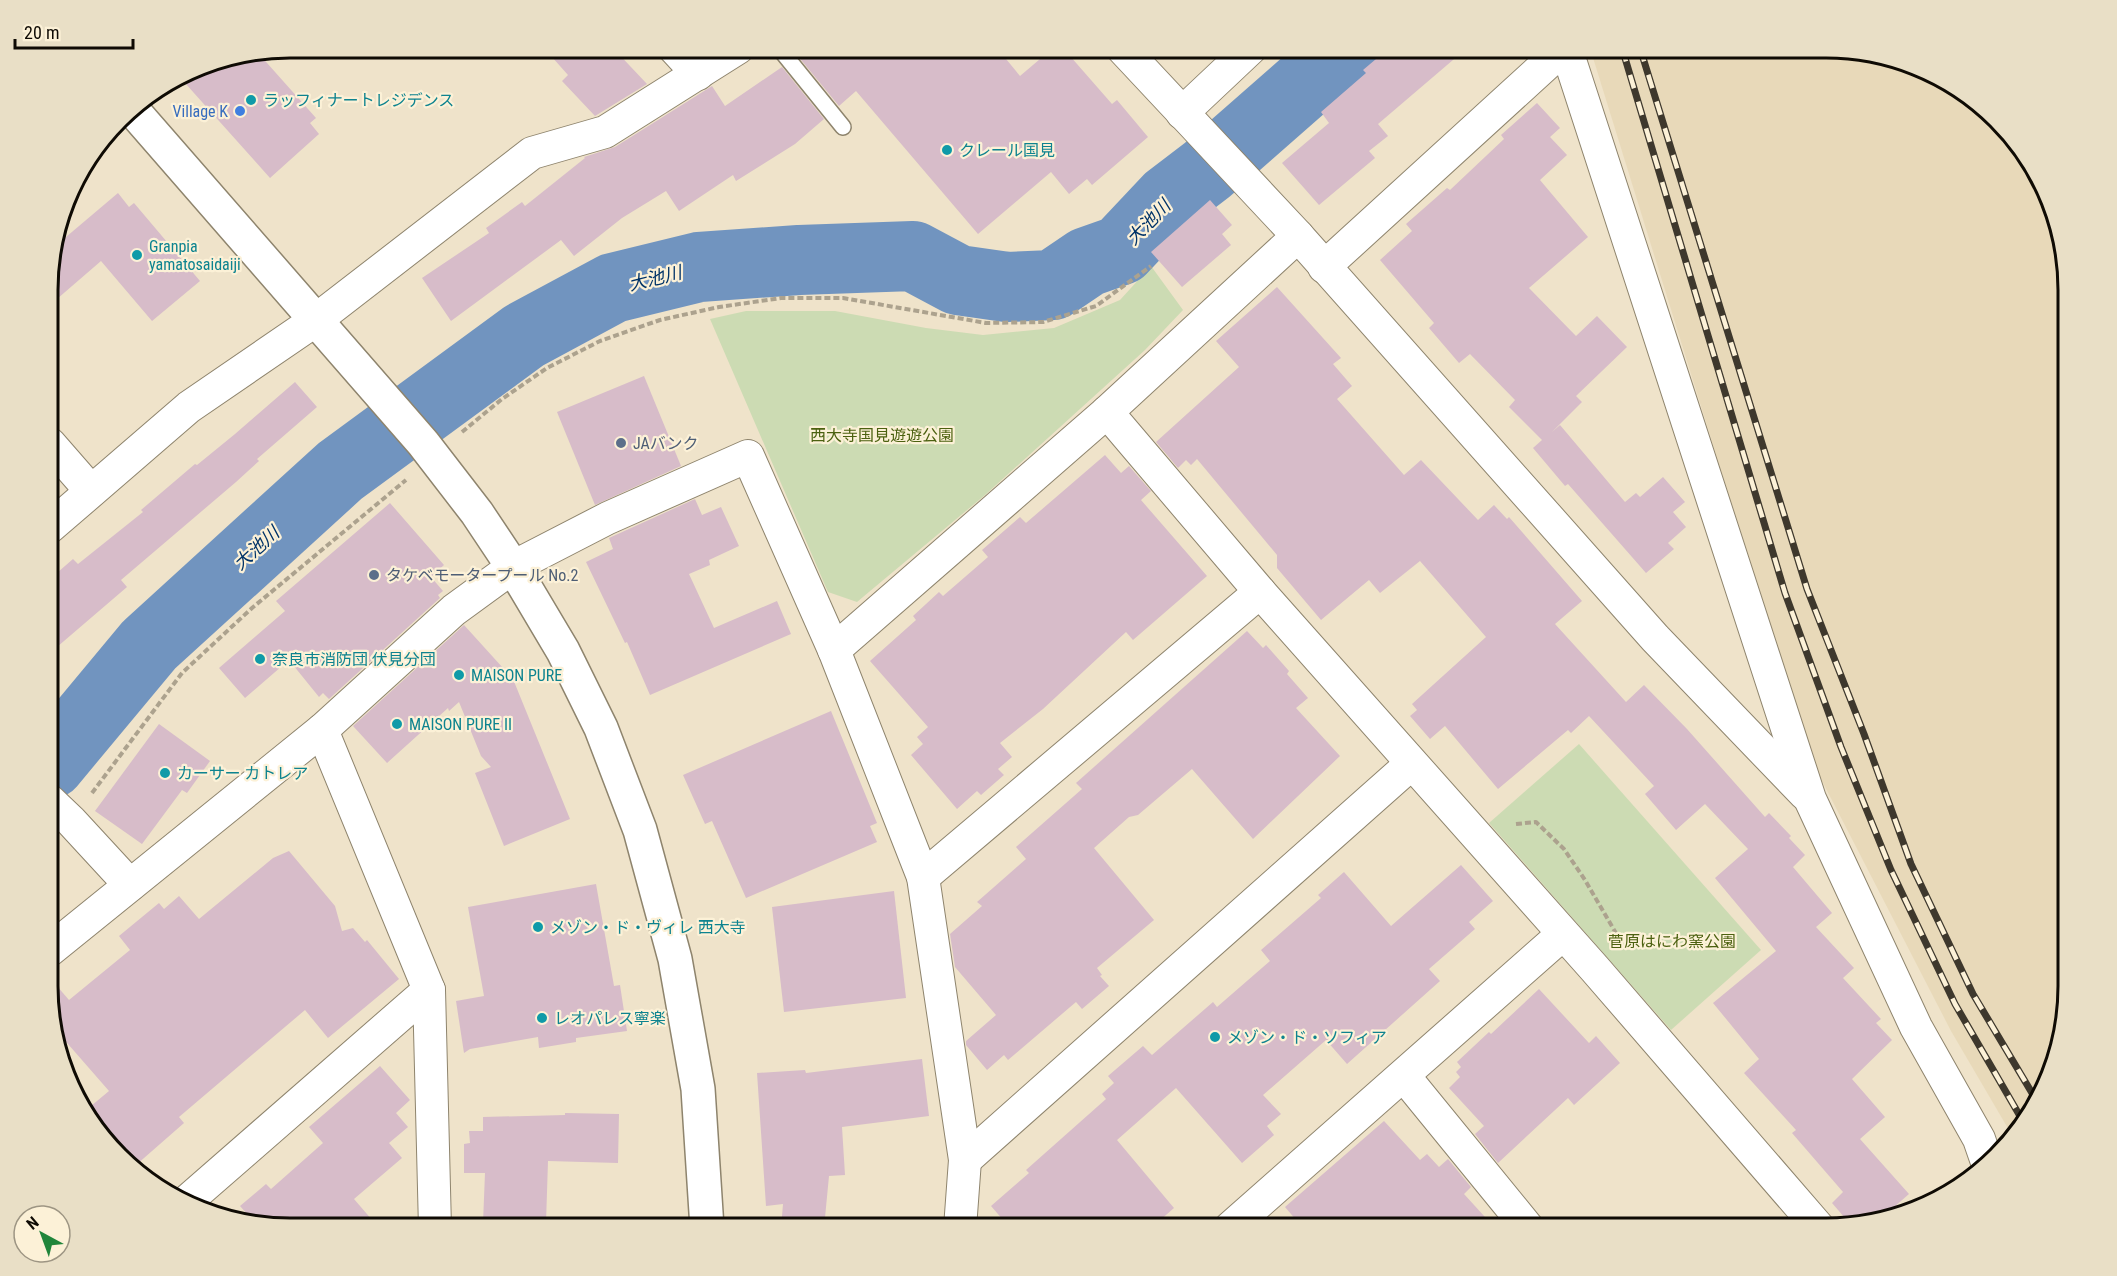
<svg xmlns="http://www.w3.org/2000/svg" width="2117" height="1276" font-family="'Roboto Condensed','Noto Sans JP',sans-serif">
<rect width="100%" height="100%" fill="#efe3ca"/>
<path fill="#e8d9b9" d="M 1590,48 L 1827,48 L 1890,56 L 1948,81 L 2028,156 L 2056,213 L 2068,274 L 2068,1001 L 2036,1107 L 2013,1137 L 1951,1031 L 1820,777 L 1722,474 Z"/>
<g fill="#ccdbb3">
<path d="M 1151,266 L 1183,310 L 1145,350 L 985,495 L 857,602 L 828,592 L 710,319 L 746,311 L 835,311 L 926,328 L 983,335 L 1054,328 L 1120,300 Z"/>
<path d="M 1579,744 L 1761,950 L 1671,1030 L 1489,823 Z"/>
</g>
<g fill="none" stroke-linecap="round" stroke-linejoin="round">
<path stroke="#7194bf" stroke-width="70" d="M 50,764 L 149,645 L 340,471 L 524,336 L 613,288 L 699,267 L 799,260 L 913,256 L 958,280 L 1007,287 L 1053,285 L 1087,262 L 1121,250 L 1169,199 L 1207,170 L 1346,48"/>
</g>
<g fill="#d7bcc9">
<path d="M 544,48 L 613,48 L 647,84 L 595,116 L 562,81 L 568,75 Z"/>
<path d="M 804,48 L 997,48 L 1020,76 L 1053,48 L 1063,48 L 1112,104 L 1117,100 L 1148,137 L 1092,185 L 1087,179 L 1069,194 L 1051,172 L 978,234 L 856,91 L 839,106 L 797,55 Z"/>
<path d="M 1389,48 L 1467,48 L 1378,124 L 1388,136 L 1369,151 L 1375,158 L 1319,205 L 1282,163 L 1329,123 L 1321,112 L 1366,73 L 1363,70 Z"/>
<path d="M 259,54 L 316,118 L 310,123 L 319,134 L 270,178 L 185,83 L 205,65 Z"/>
<path d="M 782,67 L 824,119 L 795,144 L 736,181 L 733,175 L 679,211 L 666,191 L 622,218 L 574,256 L 561,240 L 451,321 L 422,278 L 489,233 L 486,228 L 522,202 L 525,206 L 585,158 L 584,157 L 615,147 L 712,86 L 725,106 Z"/>
<path d="M 1537,103 L 1560,128 L 1550,137 L 1567,155 L 1540,180 L 1588,237 L 1529,288 L 1576,336 L 1597,316 L 1627,347 L 1576,396 L 1582,402 L 1552,432 L 1560,425 L 1625,502 L 1636,493 L 1640,497 L 1663,477 L 1685,502 L 1673,512 L 1686,527 L 1668,543 L 1674,549 L 1646,573 L 1568,484 L 1565,486 L 1533,448 L 1542,440 L 1509,407 L 1515,400 L 1470,354 L 1459,363 L 1429,328 L 1434,323 L 1380,260 L 1412,231 L 1406,224 L 1447,188 L 1450,190 L 1504,139 L 1501,135 Z"/>
<path d="M 118,193 L 129,207 L 134,203 L 200,281 L 152,321 L 101,261 L 50,305 L 50,259 L 53,248 Z"/>
<path d="M 1210,200 L 1232,225 L 1222,234 L 1231,245 L 1182,287 L 1151,252 Z"/>
<path d="M 1277,287 L 1341,358 L 1333,364 L 1352,386 L 1337,399 L 1404,475 L 1421,460 L 1478,520 L 1494,505 L 1507,519 L 1509,517 L 1582,601 L 1555,624 L 1626,702 L 1644,685 L 1687,729 L 1765,817 L 1769,813 L 1791,836 L 1789,838 L 1805,855 L 1793,867 L 1832,913 L 1816,927 L 1854,968 L 1843,978 L 1881,1019 L 1876,1023 L 1892,1040 L 1852,1079 L 1885,1117 L 1860,1139 L 1909,1194 L 1886,1214 L 1851,1225 L 1832,1203 L 1843,1192 L 1792,1133 L 1796,1130 L 1744,1073 L 1759,1059 L 1713,1003 L 1776,951 L 1715,878 L 1748,849 L 1705,804 L 1676,830 L 1645,794 L 1654,786 L 1589,716 L 1571,733 L 1568,730 L 1498,789 L 1445,726 L 1430,739 L 1410,716 L 1417,710 L 1412,704 L 1486,637 L 1420,561 L 1380,593 L 1369,580 L 1321,620 L 1277,568 L 1277,555 L 1197,459 L 1191,465 L 1186,460 L 1178,468 L 1156,442 L 1239,367 L 1216,341 Z"/>
<path d="M 644,376 L 681,466 L 595,505 L 557,412 Z"/>
<path d="M 295,382 L 317,407 L 257,459 L 259,461 L 236,482 L 121,580 L 127,587 L 50,653 L 50,579 L 73,559 L 78,564 L 143,512 L 141,510 L 195,464 L 197,465 L 235,434 Z"/>
<path d="M 1105,455 L 1121,473 L 1129,466 L 1151,491 L 1141,500 L 1207,576 L 1133,640 L 1126,632 L 1043,709 L 1000,743 L 1012,757 L 998,769 L 1004,775 L 981,795 L 977,791 L 957,809 L 911,755 L 923,744 L 917,737 L 928,727 L 870,661 L 916,620 L 913,616 L 939,592 L 943,596 L 988,557 L 982,550 L 1020,517 L 1026,523 Z"/>
<path d="M 695,499 L 702,515 L 721,507 L 739,546 L 709,560 L 710,565 L 689,574 L 714,628 L 777,601 L 791,634 L 650,695 L 627,642 L 625,643 L 586,562 L 613,549 L 609,538 Z"/>
<path d="M 390,503 L 444,565 L 431,577 L 443,591 L 438,595 L 440,598 L 329,699 L 323,693 L 319,697 L 289,660 L 245,698 L 219,668 L 285,611 L 276,601 Z"/>
<path d="M 464,625 L 513,679 L 570,819 L 504,846 L 475,773 L 491,767 L 481,756 L 459,702 L 449,711 L 448,708 L 387,763 L 353,726 Z"/>
<path d="M 1247,631 L 1263,648 L 1266,645 L 1289,671 L 1287,674 L 1308,698 L 1296,708 L 1340,756 L 1253,839 L 1192,769 L 1138,815 L 1129,817 L 1094,848 L 1154,920 L 1097,968 L 1102,975 L 1100,976 L 1109,986 L 1082,1009 L 1076,1002 L 1008,1060 L 1004,1055 L 987,1070 L 966,1045 L 966,1041 L 996,1015 L 955,967 L 950,934 L 982,906 L 977,902 L 1026,859 L 1016,847 L 1082,789 L 1076,783 Z"/>
<path d="M 831,711 L 877,823 L 870,826 L 877,842 L 746,898 L 712,821 L 705,824 L 683,775 Z"/>
<path d="M 159,724 L 210,761 L 187,793 L 182,790 L 142,844 L 95,811 Z"/>
<path d="M 289,851 L 335,906 L 342,931 L 353,928 L 365,942 L 367,940 L 399,979 L 328,1038 L 305,1010 L 179,1117 L 184,1123 L 136,1165 L 89,1120 L 85,1111 L 109,1091 L 54,1028 L 50,1017 L 50,978 L 69,1000 L 130,950 L 119,936 L 159,903 L 164,909 L 179,896 L 199,919 L 273,858 Z"/>
<path d="M 1461,865 L 1493,901 L 1469,922 L 1475,929 L 1429,969 L 1440,981 L 1347,1064 L 1326,1040 L 1263,1095 L 1281,1114 L 1267,1126 L 1274,1135 L 1242,1163 L 1176,1088 L 1117,1140 L 1174,1208 L 1151,1228 L 1010,1228 L 991,1206 L 1029,1173 L 1026,1170 L 1106,1099 L 1102,1094 L 1114,1083 L 1108,1076 L 1143,1046 L 1152,1055 L 1213,1002 L 1217,1007 L 1270,961 L 1261,950 L 1321,898 L 1318,895 L 1344,872 L 1391,926 Z"/>
<path d="M 596,884 L 614,986 L 620,985 L 627,1031 L 576,1038 L 576,1042 L 539,1048 L 538,1037 L 470,1049 L 464,1053 L 456,1001 L 484,996 L 468,907 Z"/>
<path d="M 894,891 L 906,998 L 784,1012 L 772,907 Z"/>
<path d="M 1539,989 L 1589,1043 L 1596,1036 L 1620,1063 L 1574,1105 L 1568,1098 L 1498,1163 L 1475,1134 L 1484,1126 L 1449,1088 L 1460,1077 L 1456,1072 L 1461,1067 L 1457,1062 L 1489,1032 L 1491,1034 Z"/>
<path d="M 922,1059 L 929,1116 L 842,1127 L 845,1175 L 829,1176 L 824,1228 L 781,1228 L 783,1204 L 766,1206 L 757,1073 L 805,1070 L 806,1073 Z"/>
<path d="M 380,1066 L 410,1100 L 396,1113 L 408,1127 L 389,1143 L 402,1158 L 354,1199 L 379,1228 L 290,1228 L 255,1223 L 240,1206 L 266,1184 L 271,1189 L 323,1143 L 309,1127 Z"/>
<path d="M 565,1113 L 619,1114 L 618,1163 L 548,1161 L 546,1223 L 483,1223 L 485,1173 L 464,1173 L 464,1144 L 470,1143 L 469,1131 L 483,1131 L 483,1117 L 565,1115 Z"/>
<path d="M 1384,1121 L 1420,1160 L 1427,1154 L 1439,1167 L 1448,1159 L 1471,1187 L 1464,1194 L 1495,1228 L 1303,1228 L 1285,1207 Z"/>
</g>
<g fill="none" stroke-linecap="round" stroke-linejoin="round">
<g stroke="#8e846d" stroke-width="18">
<path id="service" d="M 779,48 L 843,127"/>
</g>
<g stroke="#8e846d" stroke-width="34">
<g id="minor">
<path d="M 674,48 L 698,74"/>
<path d="M 1122,48 L 1298,236 L 1655,638 L 1805,794"/>
<path d="M 1566,48 L 1810,799 L 1916,1027 L 1979,1139 L 1988,1165"/>
<path d="M 1182,113 L 1251,48"/>
<path d="M 1324,267 L 1564,48"/>
<path d="M 1107,412 L 1260,592 L 1595,969 L 1819,1228"/>
<path d="M 50,444 L 91,491"/>
<path d="M 50,527 L 189,407 L 316,320 L 532,153 L 605,132 L 738,48"/>
<path d="M 834,650 L 1107,412 L 1298,236"/>
<path d="M 322,730 L 429,990 L 435,1228"/>
<path d="M 50,801 L 71,821 L 130,885"/>
<path d="M 923,877 L 1260,592"/>
<path d="M 50,950 L 322,730 L 454,610 L 513,567 L 608,518 L 748,456 L 834,650 L 923,877 L 965,1160 L 960,1228"/>
<path d="M 1404,1076 L 1528,1228"/>
<path d="M 965,1160 L 1411,764"/>
<path d="M 186,1202 L 429,990"/>
<path d="M 1230,1228 L 1563,934"/>
</g>
</g>
<g stroke="#8e846d" stroke-width="36">
<path id="tertiary" d="M 131,108 L 423,443 L 477,513 L 513,567 L 563,651 L 601,728 L 640,830 L 675,959 L 698,1089 L 707,1228"/>
</g>
<g stroke="#aca28e" stroke-width="4" stroke-dasharray="6 3" stroke-linecap="butt">
<path d="M 462,432 L 502,399 L 547,368 L 600,341 L 660,320 L 719,307 L 781,298 L 843,298 L 986,323 L 1043,322 L 1096,306 L 1151,266"/>
<path d="M 92,793 L 182,673 L 252,608 L 406,480"/>
<path d="M 1516,824 L 1536,822 L 1564,849 L 1585,880 L 1617,935"/>
</g>
<use href="#service" stroke="#fff" stroke-width="15"/>
<use href="#minor" stroke="#fff" stroke-width="32"/>
<use href="#tertiary" stroke="#fff" stroke-width="33"/>
<g stroke="#3e382d" stroke-width="7">
<g id="rail">
<path d="M 1622,48 L 1785,593 L 1841,747 L 1891,870 L 1955,1004 L 2024,1123"/>
<path d="M 1640,48 L 1807,589 L 1864,734 L 1911,864 L 1973,994 L 2038,1103"/>
</g>
</g>
<use href="#rail" stroke="#fcf1d7" stroke-width="4.5" stroke-dasharray="14" stroke-linecap="butt"/>
</g>
<g fill="#0f9aa8" stroke="#fcf1d7" stroke-width="2">
<circle cx="251" cy="100" r="6"/>
<circle cx="947" cy="150" r="6"/>
<circle cx="137" cy="255" r="6"/>
<circle cx="260" cy="659" r="6"/>
<circle cx="459" cy="675" r="6"/>
<circle cx="397" cy="724" r="6"/>
<circle cx="165" cy="773" r="6"/>
<circle cx="538" cy="927" r="6"/>
<circle cx="542" cy="1018" r="6"/>
<circle cx="1215" cy="1037" r="6"/>
</g>
<circle fill="#3f7fe0" stroke="#fcf1d7" stroke-width="2" cx="240" cy="111" r="6"/>
<g fill="#5c6f8a" stroke="#fcf1d7" stroke-width="2">
<circle cx="621" cy="443" r="6"/>
<circle cx="374" cy="575" r="6"/>
</g>
<g text-anchor="middle" dominant-baseline="central" stroke-width="4.5" stroke-linejoin="round" paint-order="stroke">
<g font-size="16" fill="#0d838f" stroke="#fcf1d7" text-anchor="start">
<text x="263" y="100">ラッフィナートレジデンス</text>
<text x="959" y="150">クレール国見</text>
<text x="149" y="246">Granpia<tspan x="149" dy="18">yamatosaidaiji</tspan></text>
<text x="272" y="659">奈良市消防団 伏見分団</text>
<text x="471" y="675">MAISON PURE</text>
<text x="409" y="724">MAISON PURE II</text>
<text x="177" y="773">カーサー カトレア</text>
<text x="550" y="927">メゾン・ド・ヴィレ 西大寺</text>
<text x="554" y="1018">レオパレス寧楽</text>
<text x="1227" y="1037">メゾン・ド・ソフィア</text>
</g>
<g font-size="16" fill="#366cbe" stroke="#fcf1d7" text-anchor="end">
<text x="228" y="111">Village K</text>
</g>
<g font-size="16" fill="#4c6110" stroke="#fcf1d7">
<text x="882" y="435">西大寺国見遊遊公園</text>
<text x="1672" y="941">菅原はにわ窯公園</text>
</g>
<g font-size="16" fill="#4e5e75" stroke="#fcf1d7" text-anchor="start">
<text x="633" y="443">JAバンク</text>
<text x="386" y="575">タケベモータープール No.2</text>
</g>
<g font-size="18" font-style="italic" fill="#003368" stroke="#fcf1d7">
<text transform="translate(1148 222) rotate(-46)">大池川</text>
<text transform="translate(655 278) rotate(-14)">大池川</text>
<text transform="translate(256 548) rotate(-42)">大池川</text>
</g>
</g>
<path d="M0 0H2117V1276H0ZM290 58H1826A232 232 0 0 1 2058 290V986A232 232 0 0 1 1826 1218H290A232 232 0 0 1 58 986V290A232 232 0 0 1 290 58Z" fill="#e9dfc6" fill-rule="evenodd"/>
<path fill="none" stroke="#0f0b04" stroke-width="3" d="M290 58H1826A232 232 0 0 1 2058 290V986A232 232 0 0 1 1826 1218H290A232 232 0 0 1 58 986V290A232 232 0 0 1 290 58Z"/>
<g transform="translate(42 1234) rotate(319)"><circle r="28" fill="#fcf1d7" stroke="#9d9583" stroke-width="1.5"/>
<path d="M0-4.5L10 22L0 15L-10 22Z" fill="#20853a"/>
<text y="-9" font-size="16" font-weight="bold" text-anchor="middle" fill="#0f0b04">N</text>
</g>
<path d="M15 39v9h118v-9" fill="none" stroke="#0f0b04" stroke-width="3"/>
<text x="24" y="39" font-size="18" fill="#0f0b04" stroke="#fcf1d7" stroke-width="4.5" paint-order="stroke">20 m</text>
</svg>
